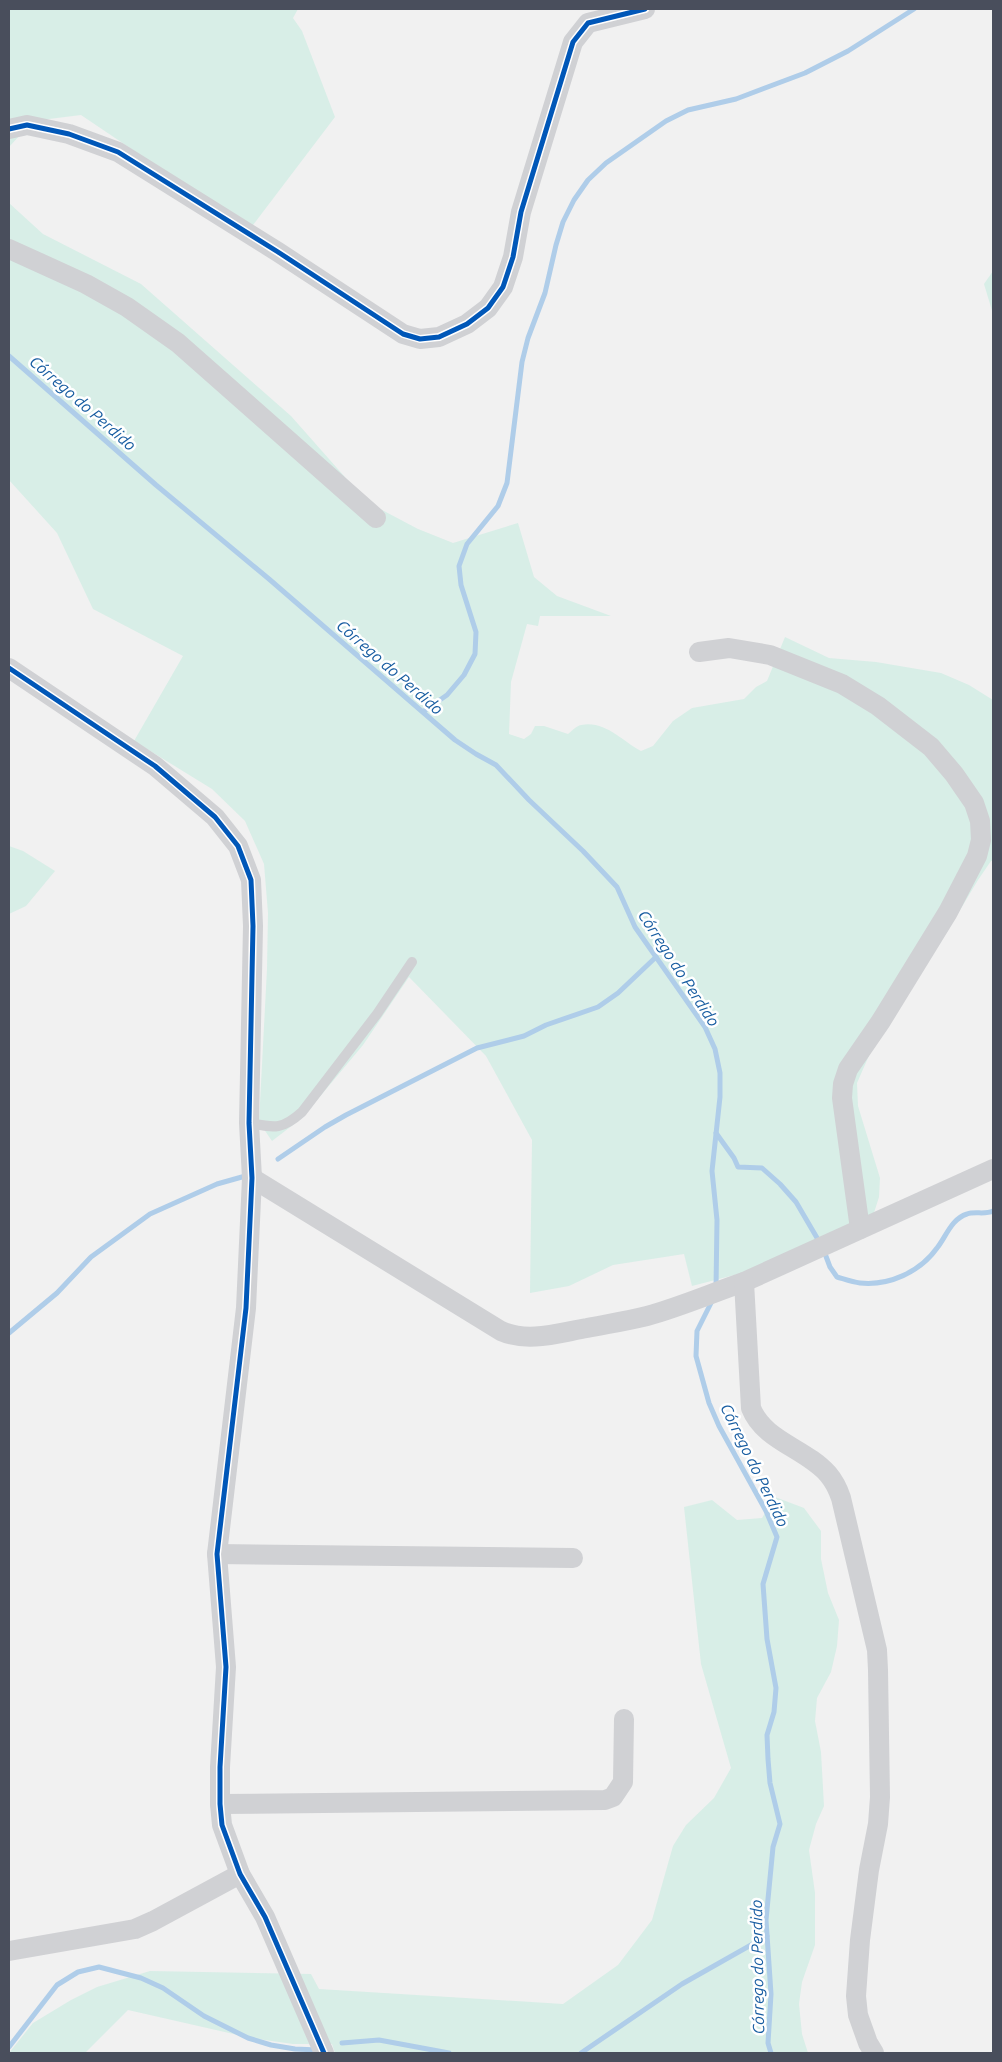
<svg xmlns="http://www.w3.org/2000/svg" width="1002" height="2062" font-family="Ubuntu,sans-serif">
<rect width="100%" height="100%" fill="#f1f1f1"/>
<g fill="#d8eee7">
<path d="M 9,9 L 298,9 L 293,18 L 302,31 L 335,117 L 250,229 L 81,115 L 33,121 L 9,147 Z"/>
<path d="M 9,203 L 43,234 L 141,284 L 291,416 L 367,502 L 418,529 L 453,543 L 518,523 L 534,577 L 557,596 L 611,616 L 540,616 L 538,626 L 527,624 L 511,682 L 509,734 L 524,739 L 531,734 L 535,726 L 544,726 L 568,734 C 572,731 576,726 581,725 C 605,720 622,741 641,751 L 653,746 L 673,721 L 692,708 L 744,699 L 756,687 L 767,681 L 785,637 L 829,658 L 876,662 L 941,673 L 969,685 L 993,700 L 993,861 L 991,861 L 978,880 L 942,940 L 871,1051 L 857,1083 L 858,1106 L 880,1178 L 879,1197 L 872,1219 L 746,1272 L 692,1286 L 684,1254 L 613,1265 L 569,1286 L 530,1293 L 532,1140 L 486,1056 L 409,977 L 363,1045 L 302,1118 L 272,1141 L 259,1122 L 267,969 L 268,913 L 264,864 L 245,821 L 212,789 L 134,741 L 183,656 L 93,609 L 57,533 L 9,480 Z"/>
<path d="M 993,271 L 993,314 L 984,284 Z"/>
<path d="M 9,846 L 23,851 L 55,871 L 26,906 L 9,914 Z"/>
<path d="M 775,1497 L 804,1508 L 821,1531 L 821,1559 L 828,1593 L 839,1620 L 837,1646 L 831,1672 L 817,1698 L 815,1721 L 821,1752 L 824,1806 L 816,1824 L 809,1850 L 815,1893 L 815,1945 L 802,1982 L 799,2004 L 802,2034 L 808,2053 L 335,2053 L 332,2044 L 293,2044 L 251,2038 L 128,2010 L 85,2053 L 9,2053 L 33,2023 L 71,2000 L 97,1987 L 150,1971 L 311,1974 L 319,1989 L 563,2004 L 618,1965 L 652,1920 L 673,1846 L 686,1825 L 714,1798 L 731,1768 L 701,1664 L 684,1507 L 712,1500 L 737,1520 L 762,1518 Z"/>
</g>
<g fill="none" stroke-linecap="round" stroke-linejoin="round">
<g stroke="#afcde9" stroke-width="5">
<path d="M 9,356 L 156,485 L 269,579 L 455,740 L 476,754 L 496,765 L 529,800 L 583,851 L 617,887 L 635,927 L 705,1027 L 715,1049 L 720,1073 L 720,1097 L 712,1171 L 717,1220 L 716,1288"/>
<path d="M 424,711 L 447,695 L 464,675 L 475,654 L 476,632 L 461,585 L 459,566 L 467,544 L 498,506 L 507,483 L 522,362 L 528,338 L 545,293 L 556,245 L 563,222 L 574,200 L 588,180 L 606,163 L 666,121 L 688,110 L 736,99 L 805,73 L 848,51 L 914,9"/>
<path d="M 716,1133 L 734,1158 L 738,1167 L 762,1168 L 780,1184 L 796,1202 L 820,1243"/>
<path d="M 278,1159 L 325,1127 L 346,1115 L 477,1048 L 524,1036 L 546,1025 L 598,1007 L 618,993 L 656,957"/>
<path d="M 824,1251 L 830,1267 L 837,1277 C 844,1279 852,1282 860,1283 C 889,1286 920,1272 937,1248 C 946,1237 951,1219 967,1214 C 975,1211 985,1215 993,1211"/>
<path d="M 713,1299 L 697,1331 L 696,1356 L 709,1403 L 719,1426 L 766,1511 L 777,1537 L 763,1584 L 767,1639 L 776,1688 L 774,1712 L 767,1735 L 768,1759 L 770,1783 L 780,1824 L 773,1847 L 766,1920 L 771,1994 L 768,2043 L 771,2053"/>
<path d="M 9,1333 L 57,1293 L 91,1257 L 150,1214 L 217,1184 L 249,1175"/>
<path d="M 342,2043 L 379,2040 L 449,2053"/>
<path d="M 9,2047 L 57,1985 L 78,1972 L 99,1967 L 141,1978 L 163,1988 L 204,2016 L 248,2038 L 271,2045 L 295,2049 L 318,2050"/>
<path d="M 581,2053 L 682,1984 L 767,1936"/>
</g>
<path stroke="#d0d1d4" stroke-width="10" d="M 249,1123 C 275,1128 282,1130 302,1112 L 377,1014 L 412,962"/>
<g stroke="#d0d1d4" stroke-width="20">
<path d="M 9,129 L 27,125 L 69,134 L 118,152 L 278,252 L 403,334 L 420,339 L 439,337 L 467,324 L 488,308 L 503,287 L 513,257 L 521,212 L 573,42 L 588,23 L 645,9"/>
<path d="M 9,249 L 86,284 L 127,307 L 178,343 L 376,518"/>
<path d="M 699,652 L 729,648 L 770,655 L 842,684 L 878,706 L 931,747 L 954,774 L 974,803 L 980,821 L 981,840 L 977,856 L 948,912 L 881,1021 L 848,1069 L 843,1084 L 842,1098 L 860,1229"/>
<path d="M 9,668 L 155,766 L 215,817 L 238,846 L 251,880 L 253,926 L 249,1123 L 252,1178 L 246,1308 L 217,1554 L 226,1667 L 220,1767 L 220,1804 L 222,1825 L 240,1874 L 265,1917 L 324,2053"/>
<path d="M 252,1178 L 501,1331 C 528,1343 558,1333 587,1328 C 607,1324 627,1321 647,1316 C 680,1307 712,1293 744,1282 L 993,1169"/>
<path d="M 744,1282 L 751,1408 C 764,1441 805,1448 828,1474 C 834,1481 838,1489 841,1498 L 877,1650 L 878,1670 L 880,1797 L 878,1824 L 869,1870 L 860,1940 L 856,1996 L 858,2015 L 868,2043 L 874,2053"/>
<path d="M 217,1554 L 573,1558"/>
<path d="M 220,1804 L 605,1800 L 613,1797 L 623,1782 L 624,1719"/>
<path d="M 9,1951 L 135,1929 L 153,1921 L 240,1874"/>
</g>
<g stroke="#fff" stroke-width="8">
<g id="cycleway">
<path d="M 9,129 L 27,125 L 69,134 L 118,152 L 278,252 L 403,334 L 420,339 L 439,337 L 467,324 L 488,308 L 503,287 L 513,257 L 521,212 L 573,42 L 588,23 L 645,9"/>
<path d="M 9,668 L 155,766 L 215,817 L 238,846 L 251,880 L 253,926 L 249,1123 L 252,1178 L 246,1308 L 217,1554 L 226,1667 L 220,1767 L 220,1804 L 222,1825 L 240,1874 L 265,1917 L 324,2053"/>
</g>
</g>
<use href="#cycleway" stroke="#0057b8" stroke-width="5"/>
</g>
<g text-anchor="middle" dominant-baseline="central" stroke-width="5" stroke-linejoin="round" paint-order="stroke">
<g font-size="16" font-style="italic" fill="#185da1" stroke="#fff">
<text transform="translate(83 403) rotate(41)">Córrego do Perdido</text>
<text transform="translate(390 667) rotate(41)">Córrego do Perdido</text>
<text transform="translate(679 968) rotate(57)">Córrego do Perdido</text>
<text transform="translate(755 1465) rotate(64)">Córrego do Perdido</text>
<text transform="translate(757 1967) rotate(-91)">Córrego do Perdido</text>
</g>
</g>
<rect width="1002" height="2062" fill="none" stroke="#494e5c" stroke-width="20"/>
</svg>
